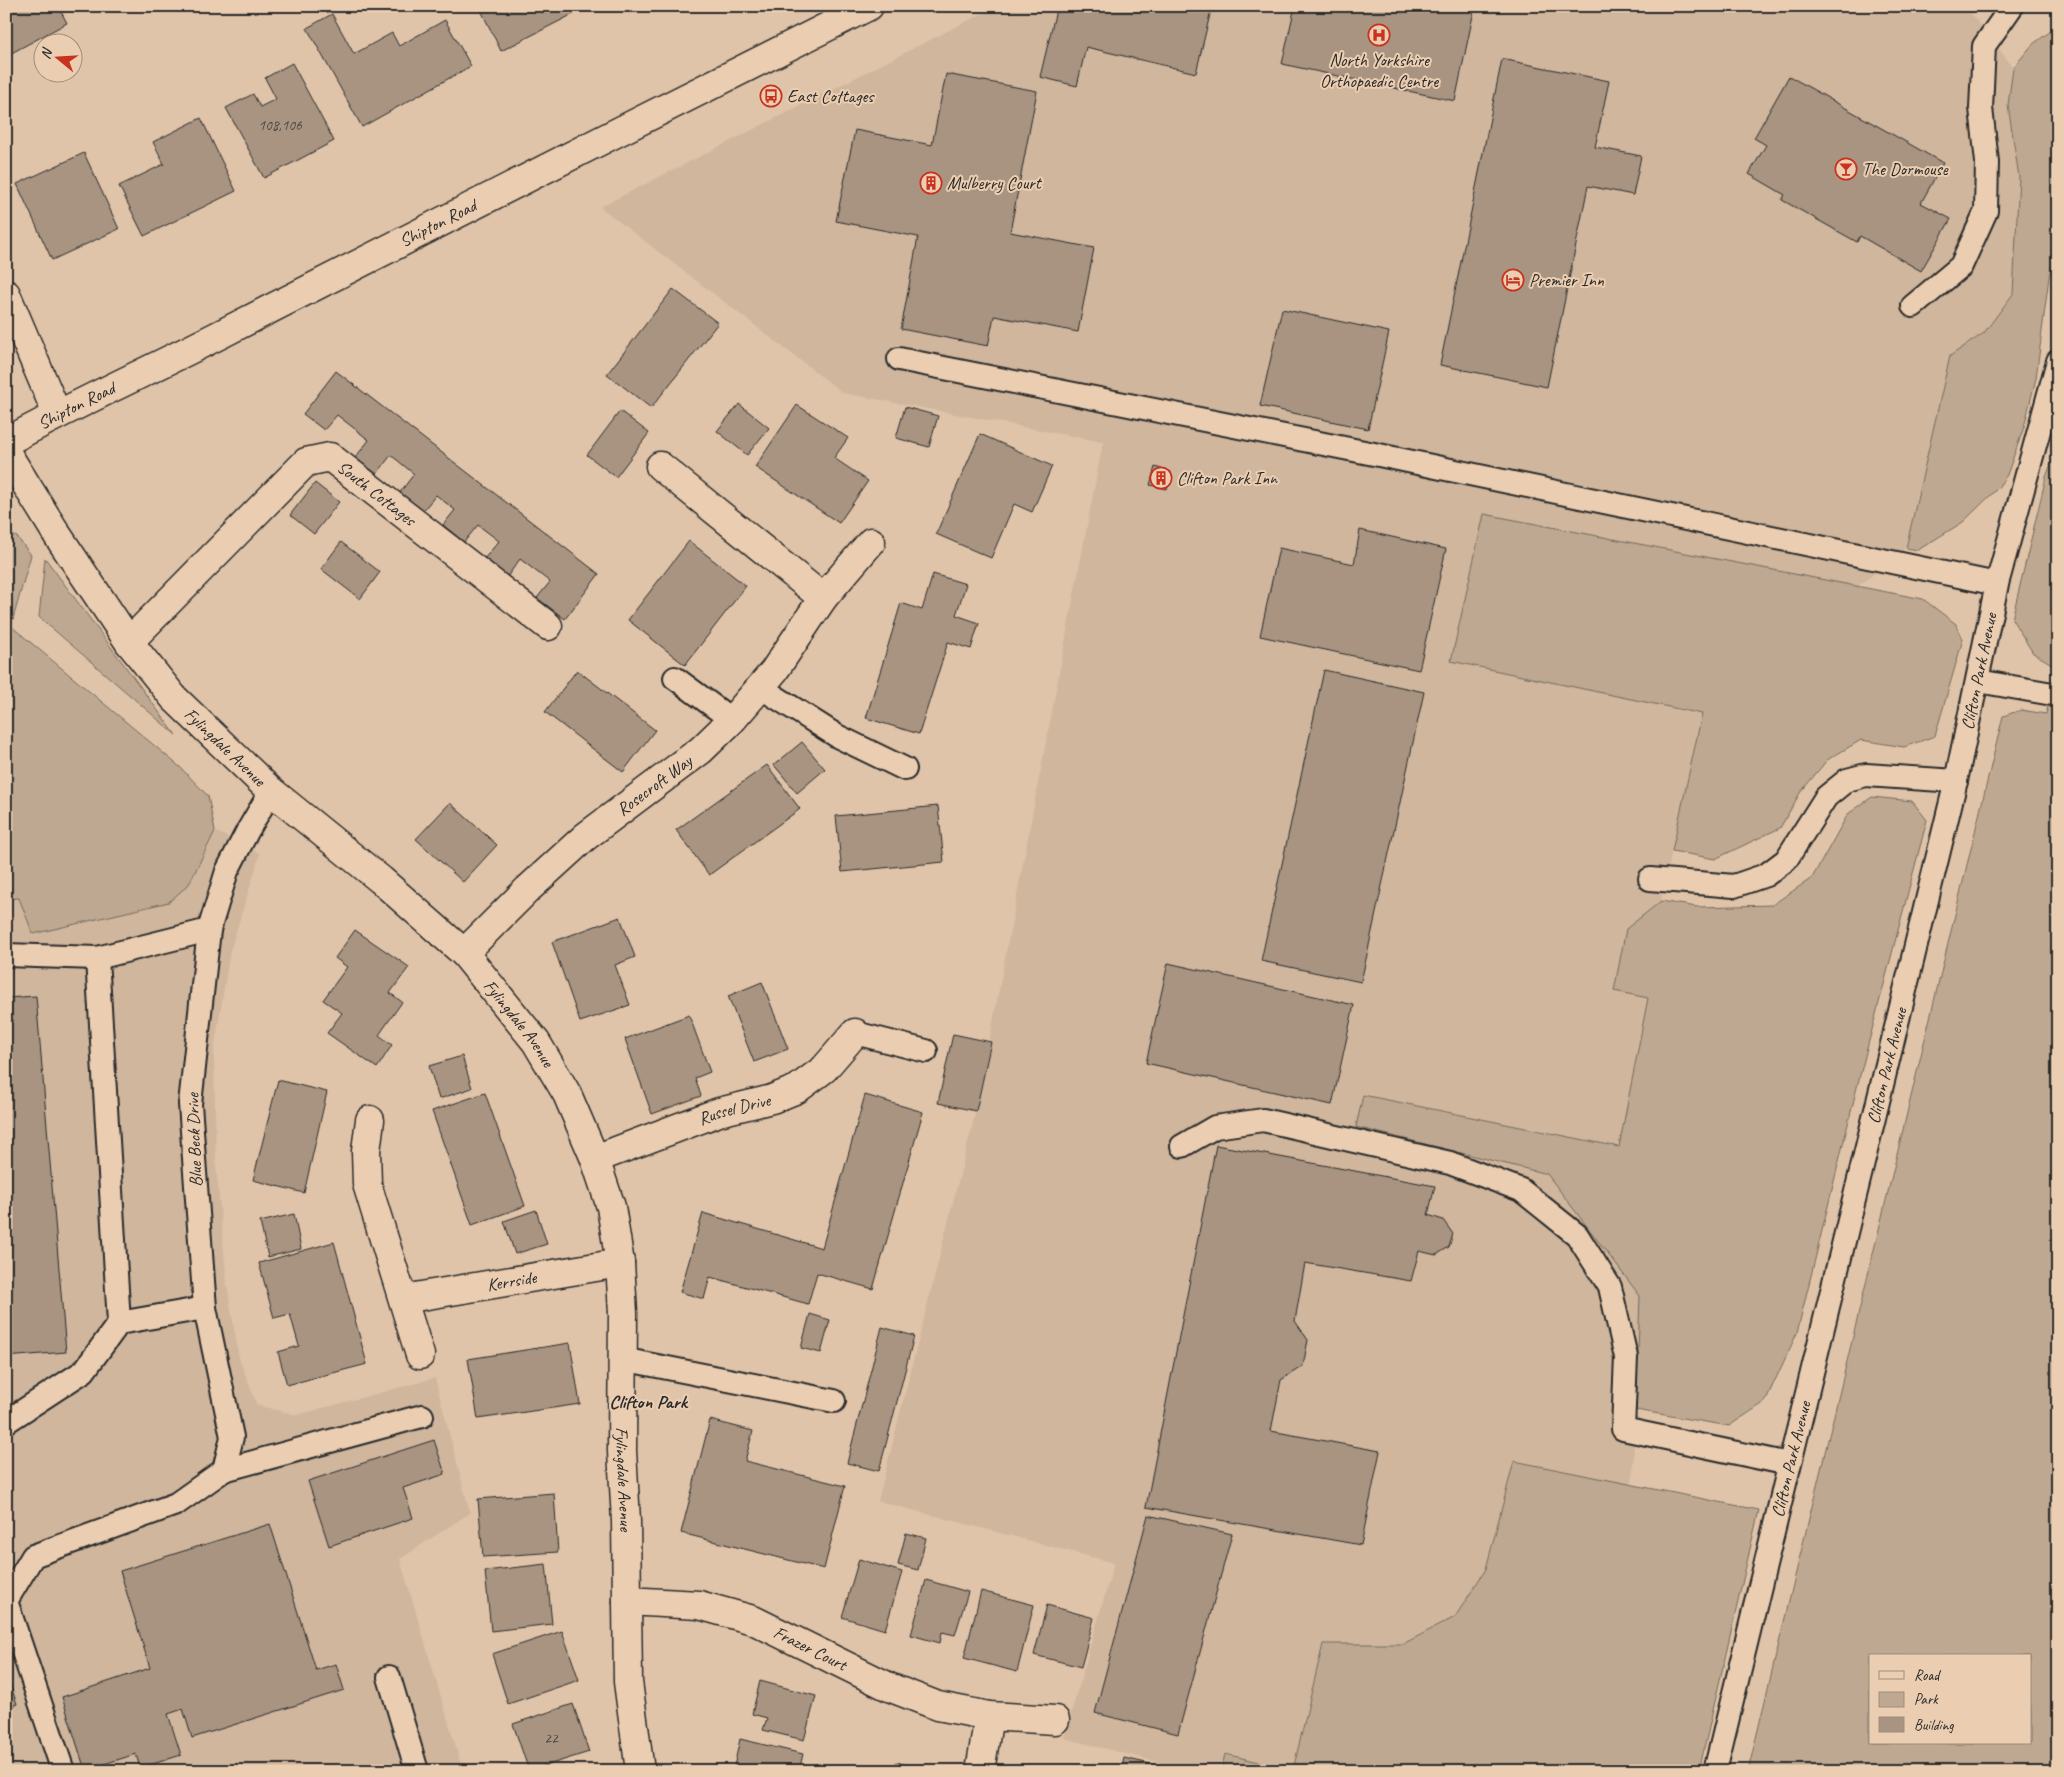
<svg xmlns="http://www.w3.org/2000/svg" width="2064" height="1777" font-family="Caveat,sans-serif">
<rect width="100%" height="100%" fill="#e0c4a9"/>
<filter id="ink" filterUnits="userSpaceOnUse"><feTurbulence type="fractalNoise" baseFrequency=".02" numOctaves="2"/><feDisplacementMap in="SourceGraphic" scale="10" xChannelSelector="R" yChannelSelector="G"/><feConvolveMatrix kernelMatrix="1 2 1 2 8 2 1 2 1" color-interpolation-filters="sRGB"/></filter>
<g filter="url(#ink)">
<g fill="#cfb69d">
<path d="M 997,6 L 1965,6 L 2013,67 L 2008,105 L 2019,177 L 2013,294 L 1984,333 L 1950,356 L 1906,548 L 1772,655 L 1672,851 L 1661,901 L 1632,1486 L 1514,1461 L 1486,1569 L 1455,1617 L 1403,1644 L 1323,1644 L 1293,1770 L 1225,1754 L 1221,1771 L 1192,1771 L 1064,1738 L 1114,1563 L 878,1501 L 976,1111 L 1103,442 L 843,393 L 600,207 Z"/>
<path d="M 215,831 L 260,854 L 230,951 L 214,1051 L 216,1165 L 227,1285 L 239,1358 L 257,1405 L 297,1415 L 435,1378 L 470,1513 L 400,1559 L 463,1771 L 6,1771 L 6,899 L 189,884 Z"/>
</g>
<g fill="#bea891" stroke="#746a5e" fill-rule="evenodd">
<path d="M 2058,26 L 2058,248 L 2049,277 L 2036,378 L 2024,427 L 2007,475 L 1997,489 L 1963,522 L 1918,550 L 1906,548 L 1950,356 L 1984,333 L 2013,294 L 2019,177 L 2008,105 L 2013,68 L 2033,44 Z"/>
<path d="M 2058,445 L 2058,1771 L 1748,1771 L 2003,716 L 2021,710 L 2046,714 L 2057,667 L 2033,653 L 2012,619 L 2046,477 ZM 1870,1656 L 2030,1656 L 2030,1743 L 1870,1743 Z"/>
<path d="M 1484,514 L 1923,599 L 1956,624 L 1963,639 L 1935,736 L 1904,747 L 1861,740 L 1827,760 L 1800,793 L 1780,828 L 1715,859 L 1672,851 L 1702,714 L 1451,661 Z"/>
<path d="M 6,532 L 17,537 L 31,555 L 11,626 L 180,767 L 208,796 L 215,831 L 189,884 L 169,902 L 33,934 L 19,898 L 6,899 Z"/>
<path d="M 45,558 L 176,735 L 39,617 Z"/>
<path d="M 1872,797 L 1912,801 L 1927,820 L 1858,1083 L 1797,1333 L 1765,1402 L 1729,1426 L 1636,1410 L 1640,1296 L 1547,1174 L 1356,1127 L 1363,1095 L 1619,1147 L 1648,998 L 1614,991 L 1626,929 L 1661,901 L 1697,907 L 1772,905 L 1812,878 L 1848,814 Z"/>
<path d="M 1514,1461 L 1759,1510 L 1699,1771 L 1221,1771 L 1225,1754 L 1293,1770 L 1323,1644 L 1403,1644 L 1455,1617 L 1486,1569 Z"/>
</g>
<g fill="#a89481" stroke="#2b2b2b">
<path d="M 6,6 L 58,6 L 67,23 L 6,56 Z"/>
<path d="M 479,6 L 589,6 L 501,51 Z"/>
<path d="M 1057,6 L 1212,6 L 1196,73 L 1086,47 L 1077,86 L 1040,77 Z"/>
<path d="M 1295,6 L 1475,6 L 1455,101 L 1282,64 Z"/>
<path d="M 332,14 L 354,54 L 392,33 L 399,46 L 445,20 L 471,66 L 362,127 L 307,28 Z"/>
<path d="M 1502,59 L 1609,81 L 1595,147 L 1641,156 L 1633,195 L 1588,186 L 1547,387 L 1440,365 Z"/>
<path d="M 292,63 L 334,141 L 264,178 L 226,108 L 253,94 L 260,107 L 276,99 L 265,78 Z"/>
<path d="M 946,74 L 1037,91 L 1010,232 L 1094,248 L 1078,332 L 994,316 L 988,346 L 901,329 L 918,237 L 836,221 L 855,130 L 932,145 Z"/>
<path d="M 1789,76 L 1943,163 L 1921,203 L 1951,219 L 1921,271 L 1860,236 L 1857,242 L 1782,200 L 1785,195 L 1749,174 L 1766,145 L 1754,138 Z"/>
<path d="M 201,118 L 236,191 L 144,236 L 119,186 L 164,164 L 153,142 Z"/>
<path d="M 84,153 L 119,229 L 52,260 L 17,184 Z"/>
<path d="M 673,289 L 718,323 L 651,408 L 607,374 Z"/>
<path d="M 1282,309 L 1389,332 L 1368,429 L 1260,406 Z"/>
<path d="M 336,371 L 599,574 L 565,619 L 537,598 L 550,582 L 520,559 L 507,577 L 484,559 L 499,541 L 478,525 L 464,542 L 443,525 L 455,510 L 436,495 L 421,513 L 398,495 L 414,474 L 391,455 L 377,474 L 355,458 L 369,440 L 337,415 L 324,430 L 303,414 Z"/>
<path d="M 739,404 L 769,428 L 747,455 L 717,431 Z"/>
<path d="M 797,405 L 848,438 L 834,458 L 868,481 L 839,523 L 755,467 Z"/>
<path d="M 905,407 L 938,416 L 929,447 L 896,438 Z"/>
<path d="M 620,411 L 649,433 L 616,477 L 587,455 Z"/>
<path d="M 980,434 L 1052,466 L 1032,512 L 1014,504 L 991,558 L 936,534 Z"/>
<path d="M 1155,467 L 1171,472 L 1167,489 L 1150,485 Z"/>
<path d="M 315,483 L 339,502 L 314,534 L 290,515 Z"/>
<path d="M 1360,530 L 1446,549 L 1419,670 L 1260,636 L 1279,548 L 1354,564 Z"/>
<path d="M 689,541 L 746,586 L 685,665 L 628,620 Z"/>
<path d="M 341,542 L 380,572 L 360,599 L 321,569 Z"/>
<path d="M 933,574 L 966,584 L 956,615 L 979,623 L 971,649 L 948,642 L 919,734 L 866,718 L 901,603 L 922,610 Z"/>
<path d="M 577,670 L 655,730 L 623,772 L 545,712 Z"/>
<path d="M 1324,670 L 1424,692 L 1361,982 L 1261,961 Z"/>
<path d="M 802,742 L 825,769 L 797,793 L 774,765 Z"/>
<path d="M 767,765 L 800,809 L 709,875 L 676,830 Z"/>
<path d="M 450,803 L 497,845 L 463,882 L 416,839 Z"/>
<path d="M 938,806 L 944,862 L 842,872 L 836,816 Z"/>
<path d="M 620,917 L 635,957 L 615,965 L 630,1005 L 580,1022 L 552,942 Z"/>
<path d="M 355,930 L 409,967 L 390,993 L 402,1002 L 379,1035 L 392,1045 L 377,1068 L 327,1033 L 342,1013 L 323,1000 L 347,967 L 335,958 Z"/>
<path d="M 1168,963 L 1354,1005 L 1332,1105 L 1146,1063 Z"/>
<path d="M 762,982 L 788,1049 L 754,1062 L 728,996 Z"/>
<path d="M 36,996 L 66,1352 L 6,1357 L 6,998 Z"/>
<path d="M 689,1015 L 710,1072 L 695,1078 L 701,1096 L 652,1114 L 625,1039 Z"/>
<path d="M 953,1034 L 991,1042 L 976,1111 L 938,1103 Z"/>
<path d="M 462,1056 L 472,1088 L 439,1099 L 429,1066 Z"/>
<path d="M 278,1080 L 327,1092 L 304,1193 L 253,1180 Z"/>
<path d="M 485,1093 L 525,1206 L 472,1225 L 432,1111 Z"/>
<path d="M 865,1095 L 923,1112 L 873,1289 L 817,1273 L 808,1304 L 710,1277 L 704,1299 L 680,1292 L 703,1213 L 822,1248 Z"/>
<path d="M 1216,1145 L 1435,1186 L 1428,1215 L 1443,1220 L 1453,1234 L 1449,1247 L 1436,1255 L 1419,1251 L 1411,1281 L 1305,1263 L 1295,1321 L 1308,1340 L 1303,1366 L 1281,1380 L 1271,1431 L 1380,1451 L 1361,1545 L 1146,1507 Z"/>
<path d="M 536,1210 L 547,1244 L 515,1254 L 504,1221 Z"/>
<path d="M 294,1214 L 301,1249 L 268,1257 L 260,1222 Z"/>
<path d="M 334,1242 L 367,1364 L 287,1385 L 278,1352 L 299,1346 L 290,1314 L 274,1318 L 259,1263 Z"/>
<path d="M 810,1314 L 830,1320 L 821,1353 L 801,1348 Z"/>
<path d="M 882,1327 L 914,1336 L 879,1471 L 847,1463 Z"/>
<path d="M 570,1343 L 580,1404 L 478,1419 L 468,1359 Z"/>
<path d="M 710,1420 L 753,1431 L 745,1461 L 845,1486 L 824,1569 L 681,1533 Z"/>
<path d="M 434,1440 L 445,1474 L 403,1488 L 413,1518 L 329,1546 L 308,1481 Z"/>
<path d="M 554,1493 L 558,1552 L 483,1557 L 478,1499 Z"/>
<path d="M 1148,1515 L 1232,1534 L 1178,1734 L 1095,1713 Z"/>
<path d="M 270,1524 L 316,1670 L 336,1664 L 344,1690 L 192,1738 L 183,1709 L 168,1714 L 181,1755 L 140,1768 L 136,1754 L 85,1770 L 62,1697 L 150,1668 L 120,1571 Z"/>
<path d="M 906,1533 L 926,1538 L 918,1570 L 898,1565 Z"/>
<path d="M 859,1559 L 902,1572 L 885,1630 L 842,1617 Z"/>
<path d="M 546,1564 L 552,1624 L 491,1631 L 485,1571 Z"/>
<path d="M 926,1580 L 968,1592 L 955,1635 L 942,1632 L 940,1643 L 911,1635 Z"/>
<path d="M 981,1591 L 1034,1605 L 1017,1672 L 964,1658 Z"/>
<path d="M 1047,1605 L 1094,1618 L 1081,1667 L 1034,1655 Z"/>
<path d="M 562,1631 L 579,1680 L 508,1704 L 492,1654 Z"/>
<path d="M 6,1672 L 17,1704 L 6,1708 Z"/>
<path d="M 760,1681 L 816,1696 L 804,1740 L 763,1730 L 767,1718 L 752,1714 Z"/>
<path d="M 573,1704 L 589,1752 L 529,1771 L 513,1724 Z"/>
<path d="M 740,1739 L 803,1754 L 799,1771 L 733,1771 Z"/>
<path d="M 1124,1758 L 1182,1771 L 1121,1771 Z"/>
<path d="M 896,1762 L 926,1770 L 925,1771 L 893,1771 Z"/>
</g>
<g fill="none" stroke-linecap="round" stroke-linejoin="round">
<g stroke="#2b2b2b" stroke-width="26">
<g id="lane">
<path d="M 1913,306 L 1961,266 L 1986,211 L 1987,162 L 1981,108 L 1984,46 L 2012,6"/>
<path d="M 899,359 L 1379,455 L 1997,584"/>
<path d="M 675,678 L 732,720"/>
<path d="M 1978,681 L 2058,695"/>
<path d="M 760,687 L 837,736 L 905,769"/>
<path d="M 1650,879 L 1734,886 L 1766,875 L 1786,860 L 1826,797 L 1847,780 L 1866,775 L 1956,781"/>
<path d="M 6,955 L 97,958 L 209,930"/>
<path d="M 97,958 L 119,1323"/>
<path d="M 855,1033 L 926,1051"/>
<path d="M 1182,1146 L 1215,1127 L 1263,1120 L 1450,1163 L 1521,1190 L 1577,1235 L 1610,1287 L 1626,1357 L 1623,1429 L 1789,1464"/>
<path d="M 622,1359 L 834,1401"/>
<path d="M 6,1422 L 84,1371 L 119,1323 L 205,1308"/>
<path d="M 224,1470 L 232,1437 L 205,1308 L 190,1104 L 209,930 L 227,871 L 247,832 L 271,791"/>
<path d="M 389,1677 L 417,1771"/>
<path d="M 63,1771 L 6,1601 L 33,1556 L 176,1504 L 224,1470 L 422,1416"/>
<path id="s1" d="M 1715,1771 L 1956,781 L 1997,584 L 2058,361"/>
</g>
</g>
<g stroke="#2b2b2b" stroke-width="31">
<g id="street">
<path d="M 6,294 L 57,414"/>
<path id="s2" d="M 6,452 L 58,536 L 129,642 L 174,698 L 271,791 L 381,880 L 464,953 L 536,1042 L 567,1094 L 595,1159 L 611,1207 L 620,1263 L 623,1313 L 622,1451 L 626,1521 L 628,1682 L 640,1771"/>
<path d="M 660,466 L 823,598"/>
<path id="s3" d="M 129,642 L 306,462 L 330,457 L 548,626"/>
<path id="s4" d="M 464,953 L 528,889 L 585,837 L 701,750 L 732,720 L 774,671 L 823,598 L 871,542"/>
<path d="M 370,1120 L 366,1151 L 367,1184 L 420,1355"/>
<path id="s5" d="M 595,1159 L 719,1112 L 772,1099 L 797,1089 L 824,1069 L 855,1033"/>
<path id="s6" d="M 403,1299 L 620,1263"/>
<path id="s7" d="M 627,1601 L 699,1605 L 753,1620 L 889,1687 L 938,1706 L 989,1716 L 1055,1720"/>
<path d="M 980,1771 L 989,1716"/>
</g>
</g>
<g stroke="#2b2b2b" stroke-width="31">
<g id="primary">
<path id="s8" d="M 6,442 C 77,403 151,370 223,333 C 438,222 653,114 869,6"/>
</g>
</g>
<use href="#lane" stroke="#ebceb1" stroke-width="22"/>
<use href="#street" stroke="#ebceb1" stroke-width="28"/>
<use href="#primary" stroke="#ebceb1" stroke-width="28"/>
</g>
</g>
<defs>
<g id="hospital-ring" transform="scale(1.125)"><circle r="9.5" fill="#ebceb1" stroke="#c8321e" stroke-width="1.5"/><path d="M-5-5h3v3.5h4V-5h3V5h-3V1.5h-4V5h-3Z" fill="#c8321e"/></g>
<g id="bus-ring" transform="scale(1.125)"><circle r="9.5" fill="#ebceb1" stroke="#c8321e" stroke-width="1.5"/><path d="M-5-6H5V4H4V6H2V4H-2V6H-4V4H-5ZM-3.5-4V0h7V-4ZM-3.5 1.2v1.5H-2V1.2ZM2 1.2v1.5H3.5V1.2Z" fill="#c8321e"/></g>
<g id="bar-ring" transform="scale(1.125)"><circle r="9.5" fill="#ebceb1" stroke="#c8321e" stroke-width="1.5"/><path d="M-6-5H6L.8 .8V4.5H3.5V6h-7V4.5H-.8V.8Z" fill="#c8321e"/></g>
<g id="building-ring" transform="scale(1.125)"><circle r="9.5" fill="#ebceb1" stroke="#c8321e" stroke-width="1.5"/><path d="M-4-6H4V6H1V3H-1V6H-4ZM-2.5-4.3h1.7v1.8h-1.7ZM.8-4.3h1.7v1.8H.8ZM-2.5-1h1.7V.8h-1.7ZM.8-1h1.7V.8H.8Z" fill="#c8321e"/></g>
<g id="hotel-ring" transform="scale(1.125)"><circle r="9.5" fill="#ebceb1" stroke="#c8321e" stroke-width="1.5"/><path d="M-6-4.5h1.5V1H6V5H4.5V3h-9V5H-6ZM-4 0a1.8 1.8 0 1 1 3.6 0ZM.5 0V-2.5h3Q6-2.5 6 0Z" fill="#c8321e"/></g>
</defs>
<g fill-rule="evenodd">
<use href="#hospital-ring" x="1379" y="35"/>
<use href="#bus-ring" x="771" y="96"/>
<use href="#bar-ring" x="1846" y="169"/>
<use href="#building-ring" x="931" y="183"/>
<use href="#hotel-ring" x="1513" y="280"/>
<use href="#building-ring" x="1161" y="478"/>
</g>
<g text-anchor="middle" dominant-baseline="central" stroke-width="4" stroke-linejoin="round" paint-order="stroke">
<g font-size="15" fill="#4a4540">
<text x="280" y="125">108,106</text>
<text x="551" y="1738">22</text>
</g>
<g font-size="18" fill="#2b2b2b" stroke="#ebceb1" text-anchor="start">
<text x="1379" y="60" text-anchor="middle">North Yorkshire<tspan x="1379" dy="21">Orthopaedic Centre</tspan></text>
<text x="787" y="96">East Cottages</text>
<text x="1862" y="169">The Dormouse</text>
<text x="947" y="183">Mulberry Court</text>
<text x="1529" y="280">Premier Inn</text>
<text x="1177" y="478">Clifton Park Inn</text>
</g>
<g font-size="18" fill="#2b2b2b" stroke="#ebceb1">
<text stroke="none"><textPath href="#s8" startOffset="484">Shipton Road</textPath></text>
<text stroke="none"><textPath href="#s8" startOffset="79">Shipton Road</textPath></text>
<text stroke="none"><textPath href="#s3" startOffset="336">South Cottages</textPath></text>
<text stroke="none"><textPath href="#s1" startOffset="1131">Clifton Park Avenue</textPath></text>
<text stroke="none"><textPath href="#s2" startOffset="369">Fylingdale Avenue</textPath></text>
<text stroke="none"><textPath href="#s4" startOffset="254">Rosecroft Way</textPath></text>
<text stroke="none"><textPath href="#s2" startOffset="774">Fylingdale Avenue</textPath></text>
<text stroke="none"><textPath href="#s1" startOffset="726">Clifton Park Avenue</textPath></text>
<text stroke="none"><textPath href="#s5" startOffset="148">Russel Drive</textPath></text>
<text transform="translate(194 1140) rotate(-92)">Blue Beck Drive</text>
<text stroke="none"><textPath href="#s6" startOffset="110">Kerrside</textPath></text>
<text stroke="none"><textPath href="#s1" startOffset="321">Clifton Park Avenue</textPath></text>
<text stroke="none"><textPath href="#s2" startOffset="1254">Fylingdale Avenue</textPath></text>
<text stroke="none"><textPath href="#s7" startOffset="192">Frazer Court</textPath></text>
</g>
<g font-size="19" font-weight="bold" fill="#2b2b2b" stroke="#ebceb1">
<text x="648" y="1402">Clifton Park</text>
</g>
</g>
<rect width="2064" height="1777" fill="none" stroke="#ebceb1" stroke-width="25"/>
<rect x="12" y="12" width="2039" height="1752" fill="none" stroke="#2b2b2b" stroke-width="2" filter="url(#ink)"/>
<rect x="1869" y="1654" width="162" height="90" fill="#ebceb1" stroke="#9e8d7b"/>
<rect x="1879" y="1671" width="25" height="8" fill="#ebceb1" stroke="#9e8d7b"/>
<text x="1914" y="1680" font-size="15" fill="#2b2b2b">Road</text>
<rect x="1879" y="1692" width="25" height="15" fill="#bea891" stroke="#9e8d7b"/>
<text x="1914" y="1704" font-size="15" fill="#2b2b2b">Park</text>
<rect x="1879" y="1717" width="25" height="15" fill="#a89481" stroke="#9e8d7b"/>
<text x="1914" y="1730" font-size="15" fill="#2b2b2b">Building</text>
<g transform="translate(58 58) rotate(288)"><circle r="24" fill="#ebceb1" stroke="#9e8d7b"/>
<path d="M0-4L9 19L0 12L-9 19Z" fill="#c8321e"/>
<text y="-8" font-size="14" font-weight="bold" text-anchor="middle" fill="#2b2b2b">N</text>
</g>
</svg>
